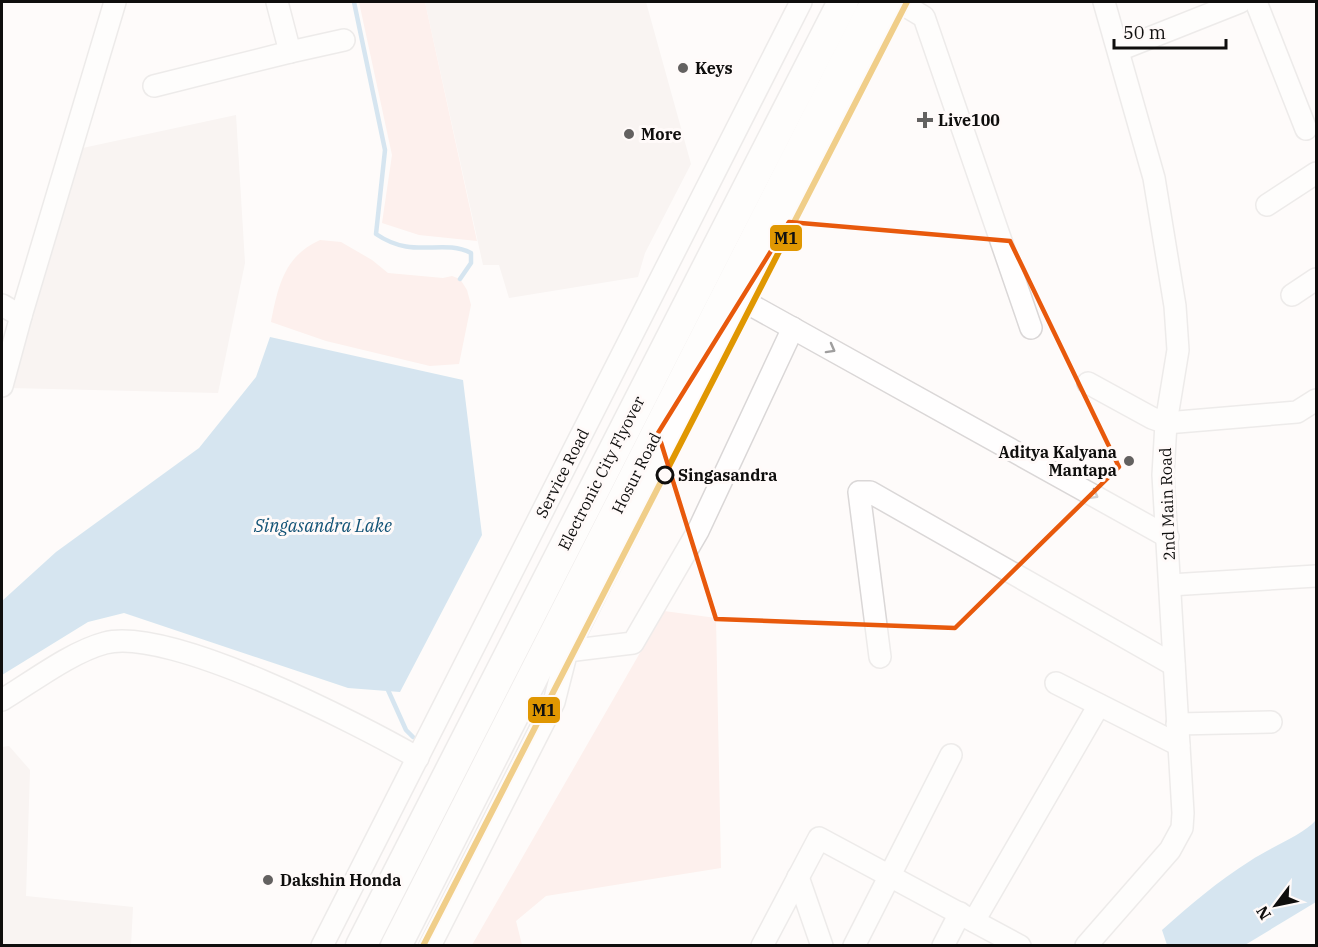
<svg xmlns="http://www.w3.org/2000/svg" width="1318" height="947" font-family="'IBM Plex Serif',serif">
<rect width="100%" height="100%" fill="#fefbfa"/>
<g fill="#f3eae9">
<path d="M 425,2 L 646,2 L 691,164 L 645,253 L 638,277 L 509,298 L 499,265 L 483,265 Z"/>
<path d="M 236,115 L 245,263 L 218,393 L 11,388 L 78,149 Z"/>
<path d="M 9,746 L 30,770 L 26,896 L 133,907 L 131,945 L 2,945 L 2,747 Z"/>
</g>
<g fill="#fce2dd">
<path d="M 359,2 L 425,2 L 477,241 L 419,235 L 382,223 L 392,155 Z"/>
<path d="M 320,240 L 341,242 L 372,260 L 388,273 L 443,278 L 452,276 L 460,279 L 467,290 L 471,305 L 459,364 L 430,366 L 326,341 L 271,322 C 278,287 284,256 320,240 Z"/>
<path d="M 664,611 L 716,618 L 721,868 L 546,896 L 516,921 L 522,945 L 472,945 Z"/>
</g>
<g fill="#a6cbe4">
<path d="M 270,337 L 463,380 L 482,535 L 400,692 L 348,688 L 124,613 L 88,622 L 2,675 L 2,601 L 56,552 L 199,448 L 256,377 Z"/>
<path d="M 1316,820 L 1316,902 L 1245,945 L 1167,945 L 1162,930 C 1190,905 1218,881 1250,861 C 1269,848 1303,835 1316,820 Z"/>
</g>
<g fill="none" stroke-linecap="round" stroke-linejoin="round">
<g stroke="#a6cbe4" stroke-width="4.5">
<path d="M 354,2 L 385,150 L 376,234 C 414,260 441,238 471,253 L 471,263 L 460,279"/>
<path d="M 388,690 L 406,730 L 413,737"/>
</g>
<g stroke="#dad7d7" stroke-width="24">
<g id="minor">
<path d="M 899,2 L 924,17 L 1031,328"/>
<path d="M 1256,2 L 1306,129"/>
<path d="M 1119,50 L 1240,2"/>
<path d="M 290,52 L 344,40"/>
<path d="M 154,86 L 290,52 L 277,2"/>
<path d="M 1267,205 L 1316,173"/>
<path d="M 733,295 L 1168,537"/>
<path d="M 1292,295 L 1316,279"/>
<path d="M 2,305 L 21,316 L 2,386"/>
<path d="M 21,316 L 115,2"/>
<path d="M 1088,383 L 1152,418 L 1166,423 L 1297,412 L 1316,400"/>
<path d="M 1170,585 L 1316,576"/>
<path d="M 567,651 L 633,643 L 698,531 L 793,328"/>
<path d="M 880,657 L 859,492 L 870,492 L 1174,665"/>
<path d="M 1056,683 L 1179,745"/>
<path d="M 2,700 C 32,682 71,652 105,643 C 169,626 359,724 418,758"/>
<path d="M 1177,724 L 1271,722"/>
<path d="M 798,877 L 822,946"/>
<path d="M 974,921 L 1099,705"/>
<path d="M 322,946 L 801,2"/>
<path d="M 430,946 L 554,702 L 567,651 L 895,2"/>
<path d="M 762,946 L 819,838 L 1020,946"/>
<path d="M 854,946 L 951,755"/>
<path d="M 943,946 L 960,913"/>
<path d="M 1086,946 L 1170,850 L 1182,828 L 1183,813 L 1163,475 L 1166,423 L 1178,350 L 1175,306 L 1154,178 L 1104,2"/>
</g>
</g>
<g stroke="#dad7d7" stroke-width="33">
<g id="highway">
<path d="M 361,946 L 843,2"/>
<path d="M 396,946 L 876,2"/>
</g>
</g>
<use href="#minor" stroke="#fffefe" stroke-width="21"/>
<use href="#highway" stroke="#fffefe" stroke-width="30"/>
<g stroke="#fffaf9" stroke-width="10">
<path id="metro-1" d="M 423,946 L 907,2"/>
</g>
<use href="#metro-1" stroke="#e09701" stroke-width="6"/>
</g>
<defs><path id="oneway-chevron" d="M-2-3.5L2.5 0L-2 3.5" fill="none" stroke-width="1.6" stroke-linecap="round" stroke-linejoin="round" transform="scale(1.5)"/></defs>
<g stroke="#9f9e9e">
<use href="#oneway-chevron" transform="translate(831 349) rotate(29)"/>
<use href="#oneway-chevron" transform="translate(1094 495) rotate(29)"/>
</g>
<path d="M0 0H1318V947H0ZM 789,222 L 1010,241 L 1119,467 L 955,628 L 716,619 L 658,433 Z" fill="#fefbfa" fill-opacity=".55" fill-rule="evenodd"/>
<path fill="none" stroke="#e8590c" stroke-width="4.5" stroke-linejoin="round" d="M 789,222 L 1010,241 L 1119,467 L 955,628 L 716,619 L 658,433 Z"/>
<g fill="#636160" stroke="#fffaf9" stroke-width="2">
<circle cx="683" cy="68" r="6"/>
<path d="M922 111h6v6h6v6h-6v6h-6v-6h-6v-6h6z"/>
<circle cx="629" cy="134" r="6"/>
<circle cx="1129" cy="461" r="6"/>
<circle cx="268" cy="880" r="6"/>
</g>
<circle fill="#fffaf9" stroke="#0f0e0d" stroke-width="3" cx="665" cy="475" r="8"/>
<g text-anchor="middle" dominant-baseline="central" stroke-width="6" stroke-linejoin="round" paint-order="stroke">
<g font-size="16" font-weight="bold" fill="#0f0e0d" stroke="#fffaf9" text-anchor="start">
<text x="695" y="68">Keys</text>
<text x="938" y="120">Live100</text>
<text x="641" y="134">More</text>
<text x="1117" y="452" text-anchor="end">Aditya Kalyana<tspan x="1117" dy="18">Mantapa</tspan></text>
<text x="280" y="880">Dakshin Honda</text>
</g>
<g font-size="16" fill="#0f0e0d" stroke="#fffaf9">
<text transform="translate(562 473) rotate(-63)">Service Road</text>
<text transform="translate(601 473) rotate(-63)">Electronic City Flyover</text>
<text transform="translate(636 473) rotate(-63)">Hosur Road</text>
<text transform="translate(1167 504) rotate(-92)">2nd Main Road</text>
</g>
<g font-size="16" font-weight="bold" fill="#0f0e0d" stroke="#fffaf9" text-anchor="start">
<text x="678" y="475">Singasandra</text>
</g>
<g font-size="18" font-style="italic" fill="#115275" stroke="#fffaf9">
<text x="323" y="525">Singasandra Lake</text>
</g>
</g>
<g stroke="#fffaf9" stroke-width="2">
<rect x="769" y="224" width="34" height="28" rx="6" fill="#e09701"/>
<rect x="527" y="696" width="34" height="28" rx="6" fill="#e09701"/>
</g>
<g font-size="16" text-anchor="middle" font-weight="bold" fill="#111">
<text x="786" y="244">M1</text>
<text x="544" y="716">M1</text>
</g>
<rect width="1318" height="947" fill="none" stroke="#0f0e0d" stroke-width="6"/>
<g transform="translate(1276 905) rotate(238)" stroke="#fffaf9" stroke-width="4.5" paint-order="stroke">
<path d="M0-4.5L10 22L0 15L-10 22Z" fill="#0f0e0d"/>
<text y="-9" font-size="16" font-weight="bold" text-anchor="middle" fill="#0f0e0d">N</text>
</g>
<path d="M1114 39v9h112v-9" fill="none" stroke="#0f0e0d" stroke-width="3"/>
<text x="1123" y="39" font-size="18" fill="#0f0e0d" stroke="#fffaf9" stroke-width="4.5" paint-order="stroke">50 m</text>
</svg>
